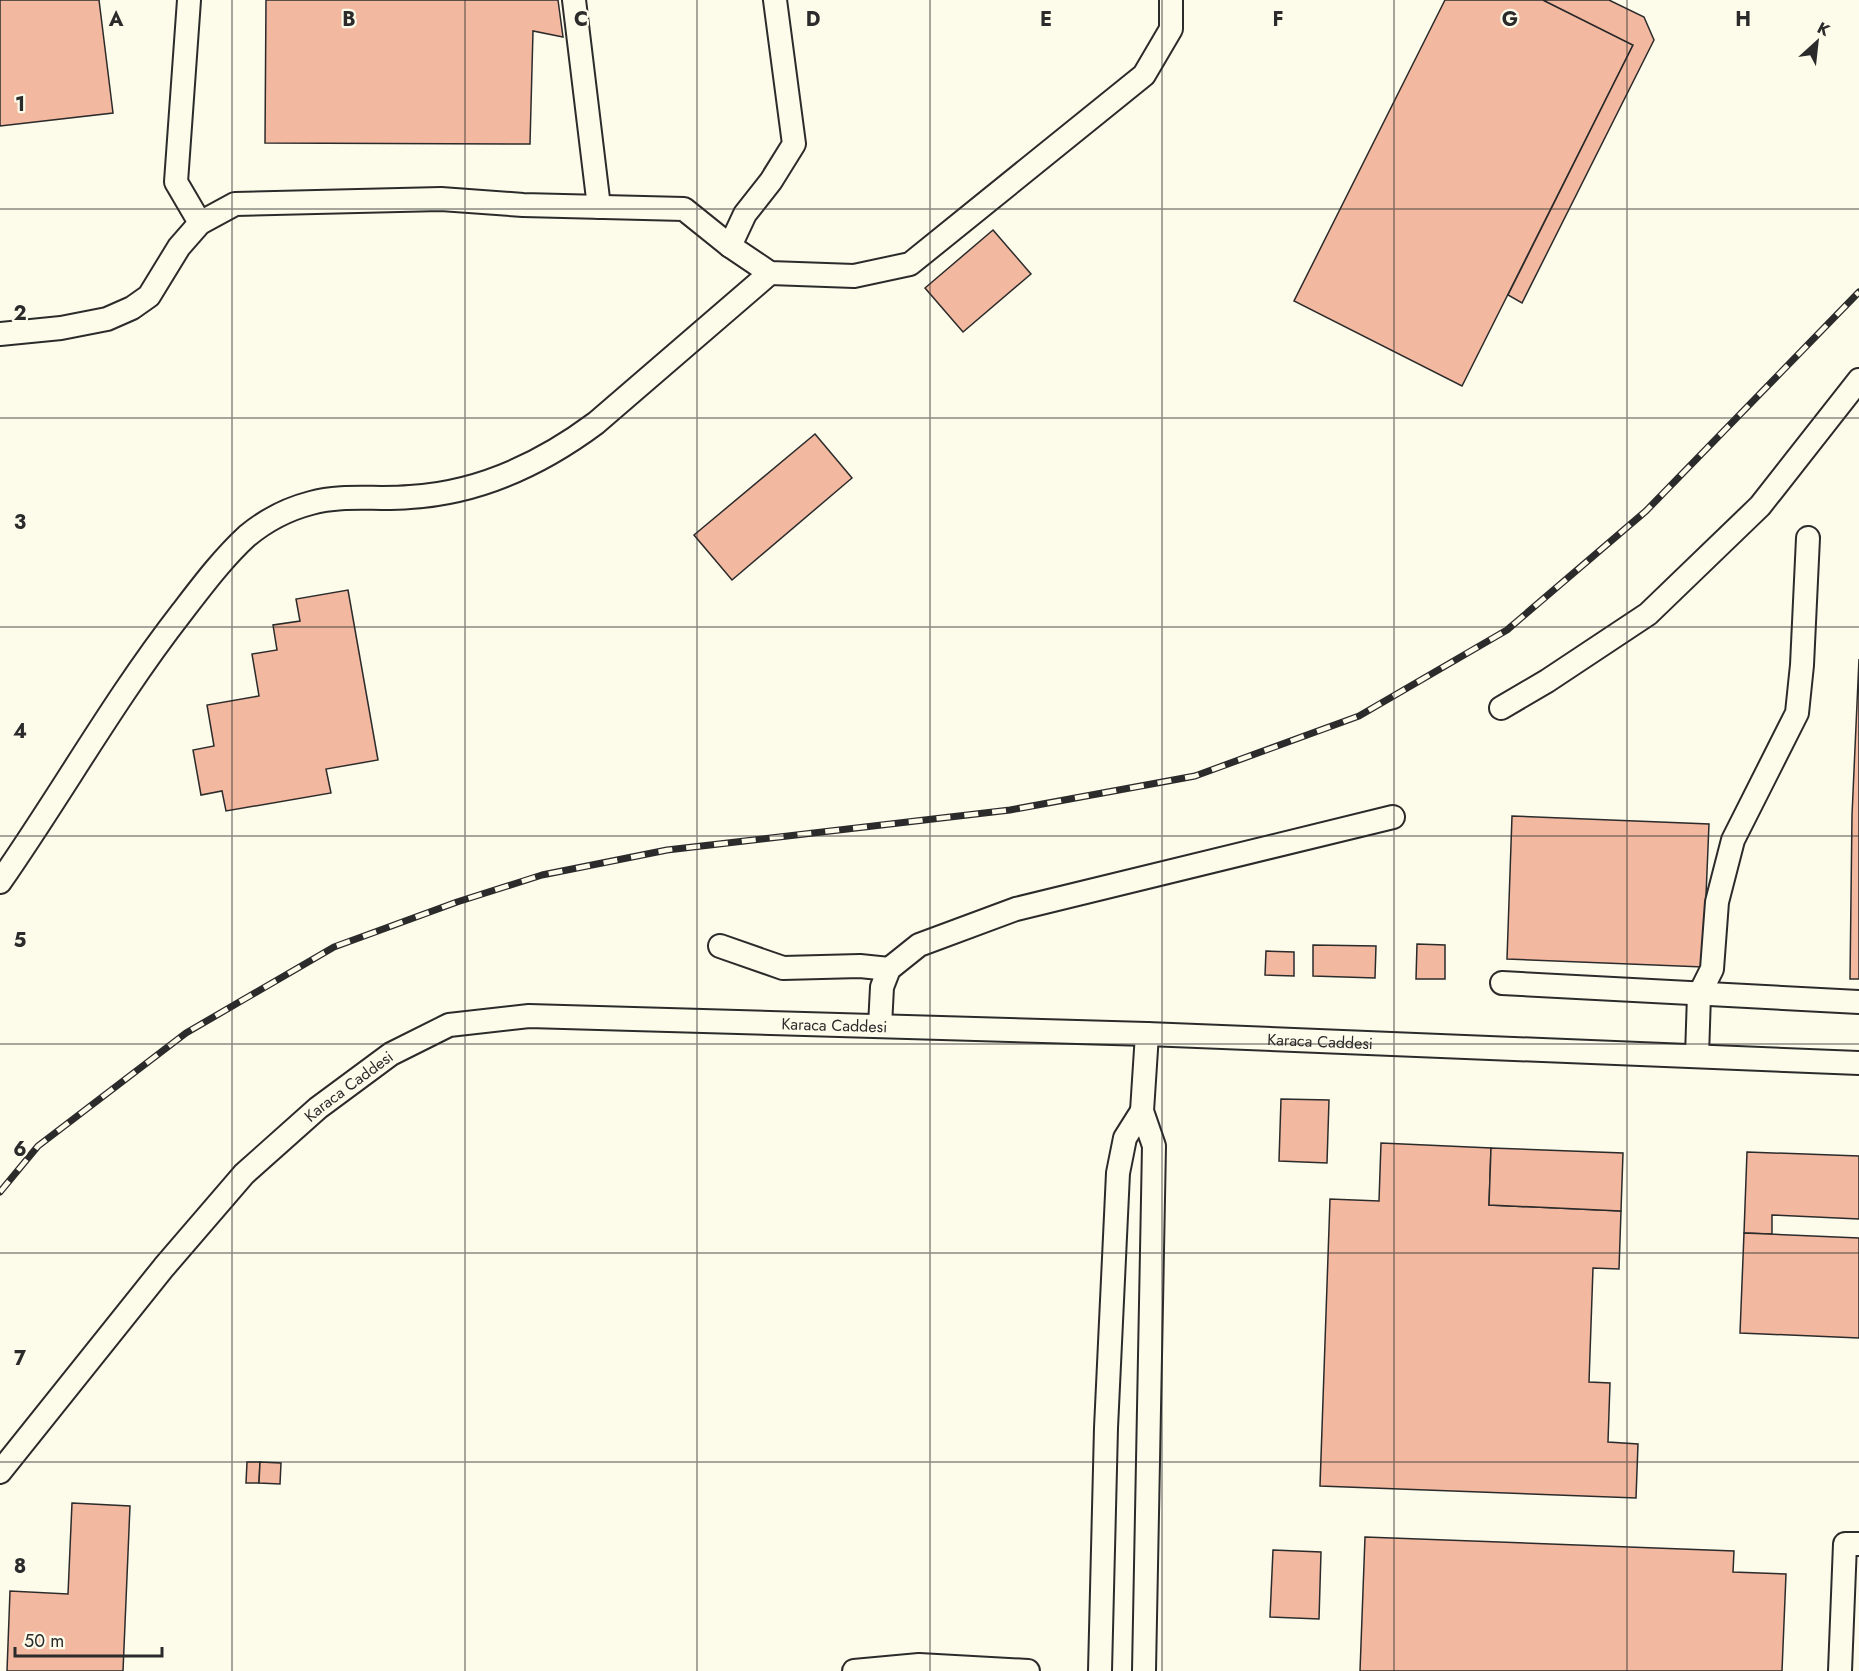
<svg xmlns="http://www.w3.org/2000/svg" width="1859" height="1671" font-family="Jost,sans-serif">
<rect width="100%" height="100%" fill="#fdfbea"/>
<g fill="#f2b8a0" stroke="#2b2b2b" stroke-width="1.5">
<path d="M 0,0 L 99,0 L 113,113 L 0,126 Z"/>
<path d="M 266,0 L 558,0 L 563,37 L 533,31 L 530,144 L 265,143 Z"/>
<path d="M 1445,0 L 1543,0 L 1633,45 L 1462,386 L 1294,301 Z"/>
<path d="M 1543,0 L 1609,0 L 1644,17 L 1654,40 L 1522,303 L 1508,295 L 1633,45 Z"/>
<path d="M 993,230 L 1031,274 L 963,332 L 925,288 Z"/>
<path d="M 815,434 L 852,478 L 732,580 L 694,535 Z"/>
<path d="M 348,590 L 378,760 L 326,769 L 331,793 L 226,811 L 222,791 L 201,795 L 193,750 L 214,746 L 207,705 L 259,696 L 252,654 L 277,650 L 273,625 L 300,621 L 296,599 Z"/>
<path d="M 1859,659 L 1859,979 L 1850,979 L 1852,815 Z"/>
<path d="M 1512,816 L 1709,824 L 1703,967 L 1507,959 Z"/>
<path d="M 1417,944 L 1445,945 L 1445,979 L 1416,979 Z"/>
<path d="M 1313,945 L 1376,946 L 1375,978 L 1313,976 Z"/>
<path d="M 1266,951 L 1294,952 L 1294,976 L 1265,975 Z"/>
<path d="M 1281,1099 L 1329,1100 L 1327,1163 L 1279,1161 Z"/>
<path d="M 1381,1143 L 1491,1148 L 1489,1205 L 1621,1211 L 1619,1269 L 1593,1268 L 1589,1382 L 1610,1383 L 1608,1442 L 1638,1444 L 1636,1498 L 1320,1486 L 1330,1199 L 1379,1201 Z"/>
<path d="M 1491,1148 L 1623,1153 L 1621,1211 L 1489,1205 Z"/>
<path d="M 1747,1152 L 1859,1156 L 1859,1219 L 1772,1215 L 1772,1234 L 1744,1233 Z"/>
<path d="M 1744,1233 L 1859,1238 L 1859,1338 L 1740,1333 Z"/>
<path d="M 247,1462 L 260,1462 L 259,1483 L 246,1483 Z"/>
<path d="M 260,1462 L 281,1463 L 280,1484 L 259,1483 Z"/>
<path d="M 72,1503 L 130,1506 L 123,1671 L 7,1671 L 10,1591 L 68,1594 Z"/>
<path d="M 1365,1537 L 1734,1551 L 1733,1572 L 1786,1574 L 1782,1671 L 1360,1671 Z"/>
<path d="M 1273,1550 L 1321,1552 L 1319,1619 L 1270,1617 Z"/>
</g>
<g fill="none" stroke-linecap="round" stroke-linejoin="round">
<g stroke="#2b2b2b" stroke-width="26">
<g id="minor">
<path d="M 189,0 L 176,182 L 200,223"/>
<path d="M 574,0 L 599,207"/>
<path d="M 730,246 L 745,214 L 771,181 L 794,144 L 775,0"/>
<path d="M 0,334 L 61,328 L 107,319 L 132,308 L 149,296 L 179,247 L 200,223 L 235,204 L 441,199 L 523,205 L 684,209 L 730,246 L 770,273 L 854,276 L 910,264 L 1144,75 L 1171,29 L 1171,0"/>
<path d="M 1501,708 L 1547,681 L 1648,614 L 1760,506 L 1859,380"/>
<path d="M 0,882 C 62,793 115,698 182,612 C 202,586 223,558 247,536 C 265,521 288,509 311,503 C 343,494 376,500 410,497 C 479,493 541,464 596,423 L 770,273"/>
<path d="M 720,946 L 783,968 L 860,966 L 889,969"/>
<path d="M 1502,983 L 1859,1002"/>
<path d="M 880,1026 L 882,987 L 889,969 L 919,945 L 1016,909 L 1393,817"/>
<path d="M 1697,1056 L 1699,995 L 1712,969 L 1717,902 L 1733,840 L 1797,713 L 1802,665 L 1808,538"/>
<path id="s1" d="M 0,1472 L 164,1267 L 244,1174 L 318,1108 L 391,1054 L 449,1025 L 529,1016 L 1147,1034 L 1859,1063"/>
<path d="M 854,1671 L 919,1665 L 1028,1671"/>
<path d="M 1100,1671 L 1106,1428 L 1118,1173 L 1125,1138 L 1142,1111"/>
<path d="M 1144,1671 L 1154,1146 L 1142,1111 L 1147,1034"/>
<path d="M 1840,1671 L 1845,1544 L 1859,1544"/>
</g>
</g>
<use href="#minor" stroke="#fdfbea" stroke-width="22"/>
<g stroke="#2b2b2b" stroke-width="7">
<path id="rail" d="M 0,1192 L 38,1146 L 186,1033 L 334,947 L 457,902 L 542,875 L 667,850 L 1010,810 L 1195,776 L 1359,716 L 1507,630 L 1646,511 L 1859,292"/>
</g>
<use href="#rail" stroke="#fdfbea" stroke-width="4.5" stroke-dasharray="14" stroke-linecap="butt"/>
</g>
<path fill="none" stroke="#2b2b2b" stroke-width="1.5" stroke-opacity="0.55" d="M 232,0 L 232,1671M 465,0 L 465,1671M 697,0 L 697,1671M 930,0 L 930,1671M 1162,0 L 1162,1671M 1394,0 L 1394,1671M 1627,0 L 1627,1671M 0,209 L 1859,209M 0,418 L 1859,418M 0,627 L 1859,627M 0,836 L 1859,836M 0,1044 L 1859,1044M 0,1253 L 1859,1253M 0,1462 L 1859,1462"/>
<g text-anchor="middle" dominant-baseline="central" stroke-width="4.5" stroke-linejoin="round" paint-order="stroke">
<g font-size="16" fill="#2b2b2b" stroke="#fdfbea">
<text stroke="none"><textPath href="#s1" startOffset="1026">Karaca Caddesi</textPath></text>
<text stroke="none"><textPath href="#s1" startOffset="1512">Karaca Caddesi</textPath></text>
<text stroke="none"><textPath href="#s1" startOffset="522">Karaca Caddesi</textPath></text>
</g>
</g>
<g font-size="20" text-anchor="middle" font-weight="bold" fill="#2b2b2b" stroke="#fdfbea" stroke-width="4.5" stroke-linejoin="round" paint-order="stroke">
<text x="116" y="26">A</text>
<text x="349" y="26">B</text>
<text x="581" y="26">C</text>
<text x="813" y="26">D</text>
<text x="1046" y="26">E</text>
<text x="1278" y="26">F</text>
<text x="1510" y="26">G</text>
<text x="1743" y="26">H</text>
<text x="20" y="111">1</text>
<text x="20" y="320">2</text>
<text x="20" y="529">3</text>
<text x="20" y="738">4</text>
<text x="20" y="947">5</text>
<text x="20" y="1156">6</text>
<text x="20" y="1365">7</text>
<text x="20" y="1573">8</text>
</g>
<g transform="translate(1817 42) rotate(27)" stroke="#fdfbea" stroke-width="4.5" paint-order="stroke">
<path d="M0-4.5L10 22L0 15L-10 22Z" fill="#2b2b2b"/>
<text y="-9" font-size="16" font-weight="bold" text-anchor="middle" fill="#2b2b2b">K</text>
</g>
<path d="M15 1647v9h147v-9" fill="none" stroke="#2b2b2b" stroke-width="3"/>
<text x="24" y="1647" font-size="18" fill="#2b2b2b" stroke="#fdfbea" stroke-width="4.5" paint-order="stroke">50 m</text>
</svg>
